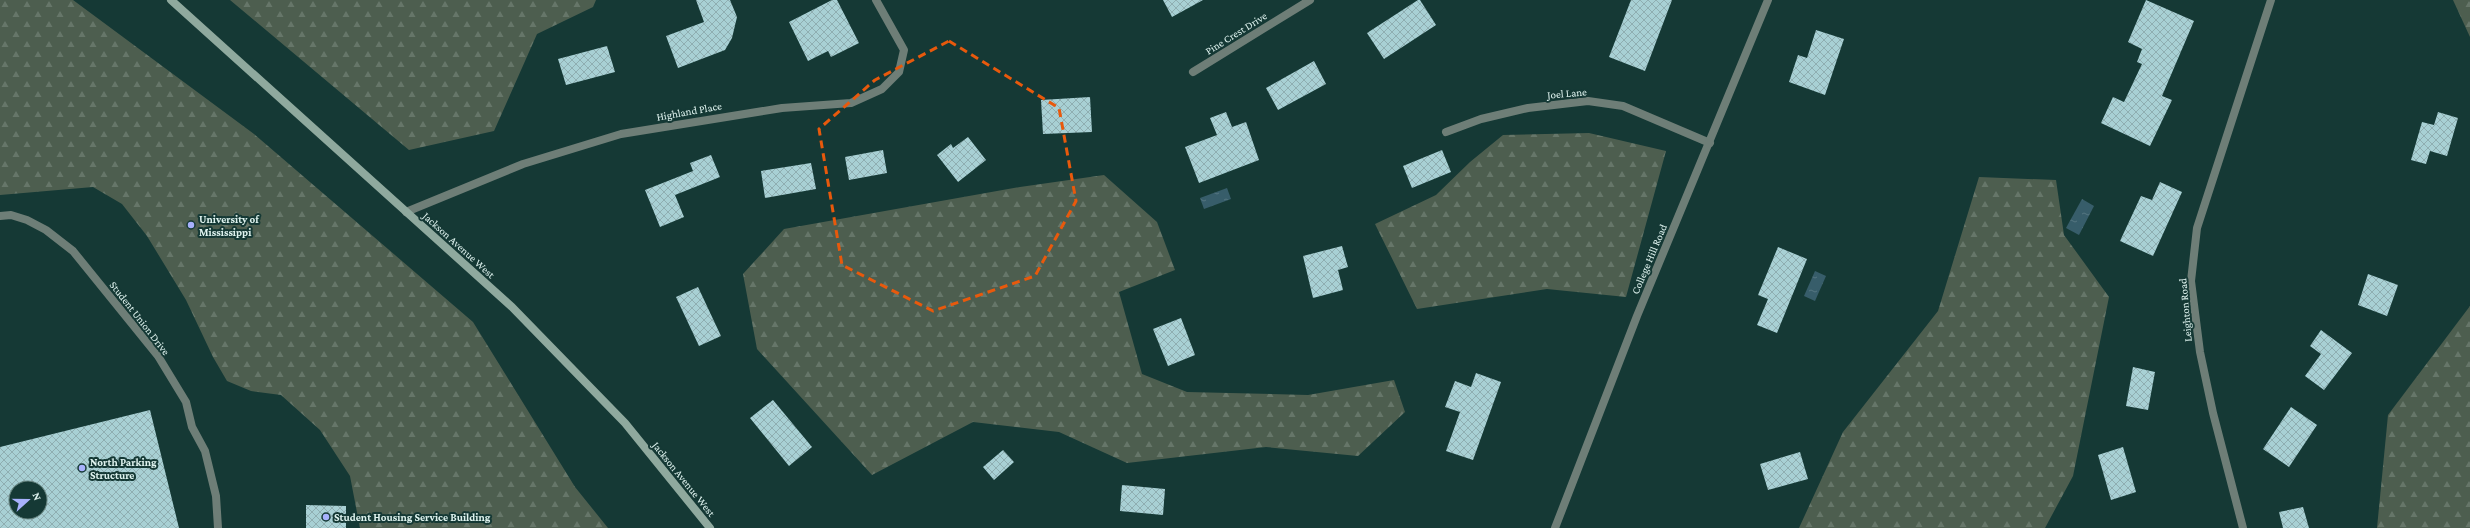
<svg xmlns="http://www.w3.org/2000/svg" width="2470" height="528" font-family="'Crimson Pro',serif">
<defs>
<pattern id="forest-firs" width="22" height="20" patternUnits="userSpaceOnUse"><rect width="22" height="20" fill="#4d5e4f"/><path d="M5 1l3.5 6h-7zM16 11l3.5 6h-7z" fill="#667669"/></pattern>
<pattern id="water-ripples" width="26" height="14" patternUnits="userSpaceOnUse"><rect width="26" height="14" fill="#375d6a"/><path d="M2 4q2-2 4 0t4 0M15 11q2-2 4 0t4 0" fill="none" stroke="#547580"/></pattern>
<pattern id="building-cross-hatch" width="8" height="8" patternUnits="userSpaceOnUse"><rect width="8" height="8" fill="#a8d0d4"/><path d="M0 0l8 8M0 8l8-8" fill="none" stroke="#8faeb1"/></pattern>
</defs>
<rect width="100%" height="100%" fill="#153935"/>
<g fill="url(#forest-firs)">
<path d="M 0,0 L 73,0 L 254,134 L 473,322 L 575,487 L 608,528 L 360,528 L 350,476 L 320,430 L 281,395 L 251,391 L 227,381 L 213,357 L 186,300 L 147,236 L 122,204 L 93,187 L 0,195 Z"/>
<path d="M 230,0 L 596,0 L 593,7 L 537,34 L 494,131 L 409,150 Z"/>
<path d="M 2453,0 L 2470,0 L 2470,37 Z"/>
<path d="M 1589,133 L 1666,151 L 1626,297 L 1547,289 L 1417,309 L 1375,224 L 1436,195 L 1470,162 L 1503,135 Z"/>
<path d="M 1104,175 L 1157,222 L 1175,270 L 1119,292 L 1142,374 L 1187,392 L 1308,395 L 1394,380 L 1405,412 L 1358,456 L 1266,447 L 1127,463 L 1059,432 L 973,422 L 872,475 L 757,349 L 743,274 L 784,229 L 1020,187 Z"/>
<path d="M 1979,177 L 2056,180 L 2064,235 L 2109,297 L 2073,476 L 2045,528 L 1799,528 L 1843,432 L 1938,311 Z"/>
<path d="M 2470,306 L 2470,528 L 2377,528 L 2388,415 Z"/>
</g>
<g fill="url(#water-ripples)">
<path d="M 1227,188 L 1231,199 L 1204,209 L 1200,198 Z"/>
<path d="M 2082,199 L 2094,206 L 2079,235 L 2066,228 Z"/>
<path d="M 1815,271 L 1826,276 L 1815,301 L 1804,296 Z"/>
</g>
<g fill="url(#building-cross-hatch)" fill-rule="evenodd">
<path d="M 696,0 L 730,0 L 737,17 L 732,38 L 725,50 L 678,68 L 666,36 L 704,22 Z"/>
<path d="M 832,0 L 837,0 L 859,43 L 831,57 L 828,51 L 808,61 L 789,22 Z"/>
<path d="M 1163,0 L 1203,0 L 1172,17 Z"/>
<path d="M 1418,0 L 1420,0 L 1436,25 L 1384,59 L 1367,33 Z"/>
<path d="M 1631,0 L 1672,0 L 1645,71 L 1609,57 Z"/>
<path d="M 2146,0 L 2194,21 L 2162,96 L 2172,100 L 2150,146 L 2101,123 L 2113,97 L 2124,102 L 2142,64 L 2137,62 L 2142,49 L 2128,42 Z"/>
<path d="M 1816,30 L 1844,39 L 1825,95 L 1789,82 L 1798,55 L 1807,58 Z"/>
<path d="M 607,46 L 615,72 L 566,85 L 558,59 Z"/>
<path d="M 1314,61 L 1326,84 L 1278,110 L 1266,88 Z"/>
<path d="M 1090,97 L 1092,132 L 1043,134 L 1041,100 Z"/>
<path d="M 1226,112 L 1232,127 L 1246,122 L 1259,160 L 1199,183 L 1185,147 L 1217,135 L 1210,118 Z"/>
<path d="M 2438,112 L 2458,118 L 2447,156 L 2430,151 L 2426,164 L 2411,160 L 2422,122 L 2434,125 Z"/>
<path d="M 968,137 L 986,160 L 958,182 L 937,155 L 951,144 L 953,148 Z"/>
<path d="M 883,150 L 887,173 L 849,180 L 845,157 Z"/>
<path d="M 1442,150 L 1451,172 L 1412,188 L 1403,166 Z"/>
<path d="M 711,155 L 720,177 L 675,195 L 684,217 L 660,227 L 645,190 L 693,171 L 690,163 Z"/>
<path d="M 811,163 L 816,189 L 765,198 L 761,171 Z"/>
<path d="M 2160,182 L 2182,192 L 2153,256 L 2120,241 L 2141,196 L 2152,200 Z"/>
<path d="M 1342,246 L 1348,267 L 1338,270 L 1343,290 L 1313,298 L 1303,256 Z"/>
<path d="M 1778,247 L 1807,259 L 1777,333 L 1757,325 L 1768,299 L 1758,295 Z"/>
<path d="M 2368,274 L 2398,285 L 2387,316 L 2358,305 Z"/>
<path d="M 698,287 L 721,336 L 699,346 L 676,297 Z"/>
<path d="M 1181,318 L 1195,355 L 1168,366 L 1153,329 Z"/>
<path d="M 2321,330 L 2352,353 L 2324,390 L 2305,376 L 2321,354 L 2310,346 Z"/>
<path d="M 2133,367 L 2155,372 L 2148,410 L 2126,406 Z"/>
<path d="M 1476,373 L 1501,382 L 1473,460 L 1446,451 L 1460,412 L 1445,407 L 1455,381 L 1471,387 Z"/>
<path d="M 773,400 L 812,447 L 789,466 L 750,418 Z"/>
<path d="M 2291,407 L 2317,425 L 2289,467 L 2263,449 Z"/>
<path d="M 150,410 L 179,528 L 0,528 L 0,447 ZM 16,488 L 40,488 L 40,512 L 16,512 Z"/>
<path d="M 2123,447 L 2136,492 L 2111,500 L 2098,455 Z"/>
<path d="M 1003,450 L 1014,462 L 994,480 L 983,467 Z"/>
<path d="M 1800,452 L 1808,479 L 1768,490 L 1760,464 Z"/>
<path d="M 1122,485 L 1165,489 L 1163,515 L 1120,511 Z"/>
<path d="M 306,505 L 346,506 L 346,528 L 306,528 Z"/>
<path d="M 2303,507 L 2309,528 L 2283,528 L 2279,512 Z"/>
</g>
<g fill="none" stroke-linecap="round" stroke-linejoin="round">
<path stroke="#6e7e77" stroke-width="8" d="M 1446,132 L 1481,119 L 1528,108 L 1588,101 L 1623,106 L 1710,143"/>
<g stroke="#6e7e77" stroke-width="8">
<path d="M 1193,72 L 1310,0"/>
<path d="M 406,212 L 523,164 L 621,134 L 782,108 L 851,103 L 882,89 L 899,72 L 904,50 L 876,0"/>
<path d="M 0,216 L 11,215 L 27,220 L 46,230 L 73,251 L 158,356 L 186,402 L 192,427 L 205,451 L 216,496 L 218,528"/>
<path d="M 2243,528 L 2213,413 L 2200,352 L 2191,281 L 2197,228 L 2271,0"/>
</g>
<path stroke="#6e7e77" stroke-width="8" d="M 1555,528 L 1637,316 L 1768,0"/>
<path stroke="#8fa99e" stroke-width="8" d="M 171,0 L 512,307 L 625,423 L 710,528"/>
</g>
<path fill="none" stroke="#e8590c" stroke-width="3" stroke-dasharray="8 5" stroke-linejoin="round" d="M 949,41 L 1059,108 L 1076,201 L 1035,276 L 933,311 L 842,265 L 819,129 L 875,80 Z"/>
<g fill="#a7b1fc" stroke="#153935" stroke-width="1.5">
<circle cx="191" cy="225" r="4"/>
<circle cx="82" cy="468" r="4"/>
<circle cx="326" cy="517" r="4"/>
</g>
<g text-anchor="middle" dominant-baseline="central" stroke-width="4" stroke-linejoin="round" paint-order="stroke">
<g font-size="11" fill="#dff3ef" stroke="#153935">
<text transform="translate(1236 33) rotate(-32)">Pine Crest Drive</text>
<text transform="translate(1567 93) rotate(-5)">Joel Lane</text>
<text transform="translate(689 111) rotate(-10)">Highland Place</text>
<text transform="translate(459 245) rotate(42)">Jackson Avenue West</text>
<text transform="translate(1649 259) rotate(-67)">College Hill Road</text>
<text transform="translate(2185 310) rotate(-95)">Leighton Road</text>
<text transform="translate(140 318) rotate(52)">Student Union Drive</text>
<text transform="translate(684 479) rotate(51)">Jackson Avenue West</text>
</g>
<g font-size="11" font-weight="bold" fill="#dff3ef" stroke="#153935" text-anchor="start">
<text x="199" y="219">University of<tspan x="199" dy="13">Mississippi</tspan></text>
<text x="90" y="462">North Parking<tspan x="90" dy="13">Structure</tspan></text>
<text x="334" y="517">Student Housing Service Building</text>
</g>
</g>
<g transform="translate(28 500) rotate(69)"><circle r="19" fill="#153935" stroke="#66837f"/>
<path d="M0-3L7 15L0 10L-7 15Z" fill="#a7b1fc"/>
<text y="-6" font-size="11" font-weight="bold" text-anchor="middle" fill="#dff3ef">N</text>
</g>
</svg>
